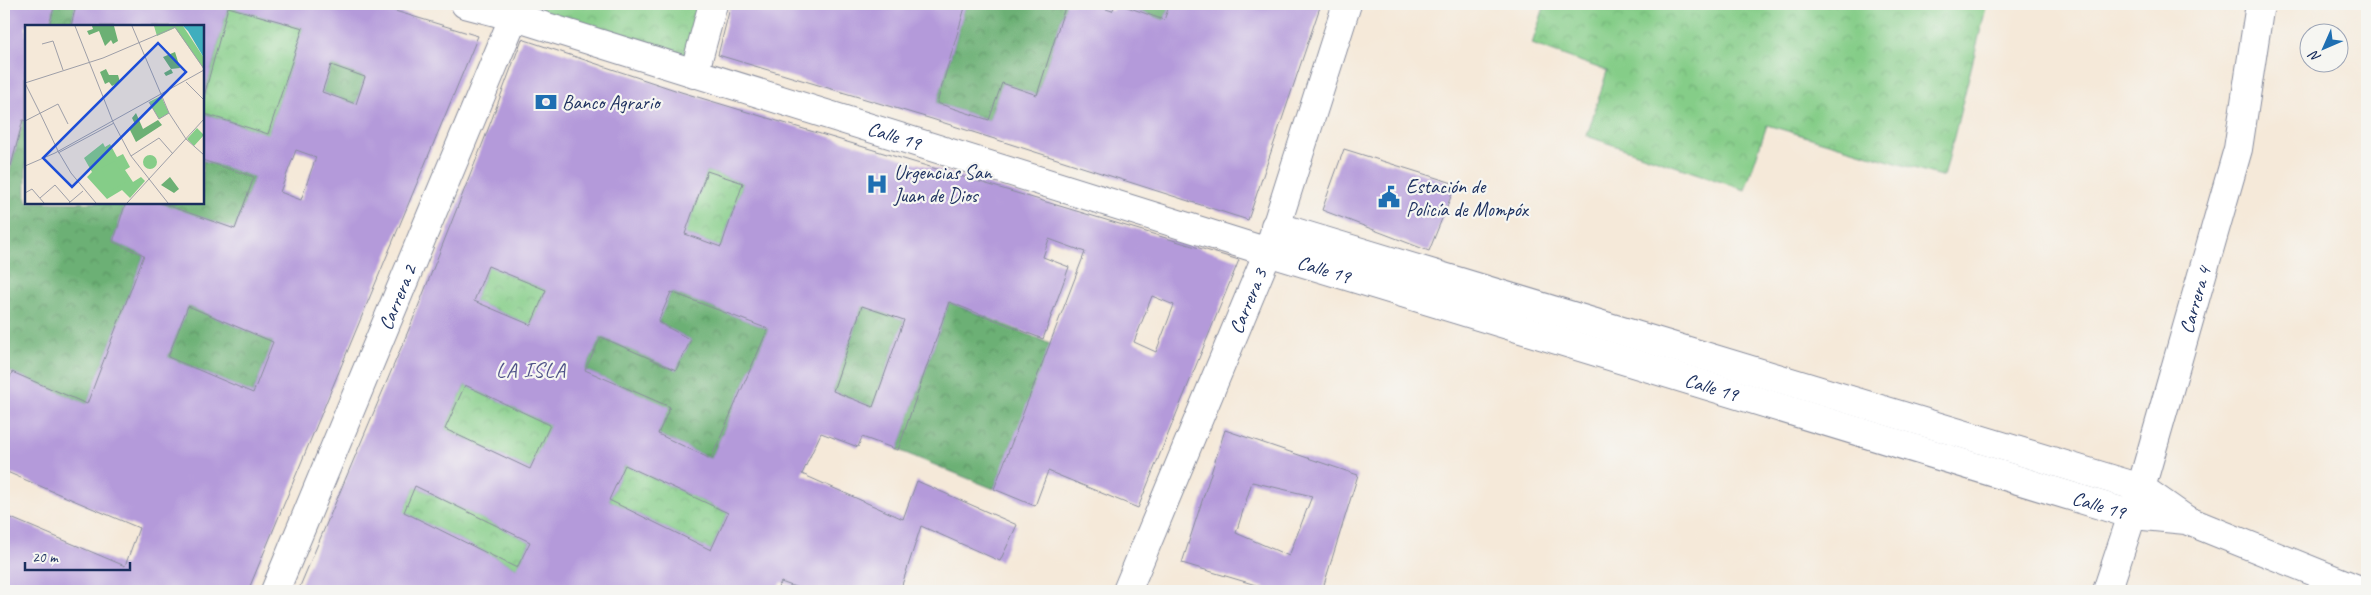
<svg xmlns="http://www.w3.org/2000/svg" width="2371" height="595" font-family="Caveat,sans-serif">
<defs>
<pattern id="forest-crowns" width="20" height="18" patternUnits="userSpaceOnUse" patternTransform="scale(1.25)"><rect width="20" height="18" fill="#6cb074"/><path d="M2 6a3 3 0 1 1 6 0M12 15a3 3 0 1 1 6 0" fill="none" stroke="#589062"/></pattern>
<pattern id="park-crowns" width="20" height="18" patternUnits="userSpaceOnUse" patternTransform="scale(1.25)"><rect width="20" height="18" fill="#85cd88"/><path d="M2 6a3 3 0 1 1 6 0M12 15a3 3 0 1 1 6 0" fill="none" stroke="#72b078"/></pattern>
</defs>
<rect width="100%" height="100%" fill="#f6f6f2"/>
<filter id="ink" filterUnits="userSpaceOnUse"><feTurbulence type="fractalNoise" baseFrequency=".02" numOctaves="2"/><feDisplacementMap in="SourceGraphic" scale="10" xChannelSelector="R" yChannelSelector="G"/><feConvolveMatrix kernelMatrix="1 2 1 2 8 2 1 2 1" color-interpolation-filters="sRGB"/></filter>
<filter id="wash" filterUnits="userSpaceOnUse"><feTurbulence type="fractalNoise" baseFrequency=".0096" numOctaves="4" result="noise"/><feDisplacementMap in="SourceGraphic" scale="20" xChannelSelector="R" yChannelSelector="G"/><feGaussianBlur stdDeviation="1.12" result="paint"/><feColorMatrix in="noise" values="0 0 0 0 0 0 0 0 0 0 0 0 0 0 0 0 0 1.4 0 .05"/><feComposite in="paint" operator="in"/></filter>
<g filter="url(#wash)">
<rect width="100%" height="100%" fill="#f5e9d9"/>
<g fill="url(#forest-crowns)" stroke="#447069">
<path d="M 55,4 L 76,5 L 71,26 L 49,26 Z"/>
<path d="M 966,4 L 1066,4 L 1037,95 L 1002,83 L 989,120 L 937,103 Z"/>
<path d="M 1119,4 L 1170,4 L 1164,20 Z"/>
<path d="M 331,65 L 365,77 L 356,104 L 322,92 Z"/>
<path d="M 23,120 L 26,121 L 26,202 L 126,203 L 113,242 L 144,255 L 87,404 L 4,369 L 4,194 Z"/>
<path d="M 203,160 L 254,177 L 235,229 L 158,203 L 202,202 Z"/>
<path d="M 671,292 L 768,329 L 711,459 L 658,434 L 669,407 L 585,370 L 601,337 L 676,370 L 691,340 L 658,322 Z"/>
<path d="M 949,302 L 1051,344 L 994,489 L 898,450 Z"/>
<path d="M 188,306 L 273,342 L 253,393 L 168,357 Z"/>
<path d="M 862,306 L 904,320 L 873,407 L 833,391 Z"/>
</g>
<g fill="url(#park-crowns)" stroke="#507e73">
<path d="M 519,4 L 713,4 L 694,74 Z"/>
<path d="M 1545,4 L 1987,4 L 1944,177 L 1767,125 L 1745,190 L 1587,136 L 1607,71 L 1532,44 Z"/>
<path d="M 228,7 L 303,28 L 268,134 L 203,113 L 203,102 Z"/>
<path d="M 707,171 L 743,183 L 721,247 L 685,234 Z"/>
<path d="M 488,266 L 546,290 L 531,325 L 474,301 Z"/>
<path d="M 465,385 L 550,425 L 530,469 L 445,429 Z"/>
<path d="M 625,465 L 728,513 L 711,550 L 609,500 Z"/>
<path d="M 415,486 L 530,542 L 517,568 L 404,512 Z"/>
</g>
<g id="blocks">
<g fill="#b49ada" fill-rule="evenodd">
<path d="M 4,4 L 55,4 L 49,26 L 26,26 L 26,121 L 23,120 L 11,166 L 4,164 Z"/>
<path d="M 72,4 L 372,4 L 478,36 L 248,591 L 4,591 L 4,515 L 125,566 L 139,528 L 7,472 L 4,481 L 4,393 L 12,372 L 87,404 L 144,255 L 113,242 L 126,202 L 158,202 L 235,229 L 254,177 L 202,160 L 202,113 L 268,134 L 303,28 L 228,7 L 203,100 L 202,26 L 71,26 L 76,5 ZM 331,65 L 365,77 L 356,104 L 322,92 ZM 296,150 L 316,157 L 301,200 L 280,192 ZM 188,306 L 273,342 L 253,393 L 168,357 Z"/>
<path d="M 731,4 L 966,4 L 937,103 L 989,120 L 1002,83 L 1037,95 L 1066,4 L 1092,4 L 1112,11 L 1116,4 L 1119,4 L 1164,20 L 1170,4 L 1321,4 L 1248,220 L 932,119 L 718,55 Z"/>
<path d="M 522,39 L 681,92 L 1239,260 L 1138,508 L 1048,471 L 1035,506 L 994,489 L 1085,252 L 1049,239 L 1043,257 L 1069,267 L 1043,339 L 949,302 L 898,450 L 862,437 L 858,447 L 821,433 L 802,474 L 903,519 L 917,481 L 1017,525 L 1000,561 L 921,526 L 900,591 L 806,591 L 781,582 L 776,591 L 298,591 L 412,322 L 484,140 ZM 707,171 L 743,183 L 721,247 L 685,234 ZM 488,266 L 546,290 L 531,325 L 474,301 ZM 671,292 L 768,329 L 711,459 L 658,434 L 670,407 L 585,370 L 601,337 L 676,370 L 691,340 L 658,322 ZM 1152,296 L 1174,305 L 1156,352 L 1134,342 ZM 862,306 L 904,320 L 873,407 L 833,391 ZM 465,385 L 550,425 L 530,469 L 445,429 ZM 625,465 L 728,513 L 711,550 L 609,500 ZM 415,486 L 530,542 L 517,568 L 404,512 Z"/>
<path d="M 1344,149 L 1456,184 L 1429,251 L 1322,210 Z"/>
<path d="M 1225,430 L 1358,475 L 1322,591 L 1276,591 L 1182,563 ZM 1252,482 L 1312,496 L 1289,556 L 1236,533 Z"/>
</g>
</g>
</g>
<g filter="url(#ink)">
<use href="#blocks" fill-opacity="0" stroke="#888c9c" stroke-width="1"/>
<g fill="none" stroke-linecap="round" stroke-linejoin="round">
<g stroke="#888c9c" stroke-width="30">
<g id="minor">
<path id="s1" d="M 465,4 L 515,17 L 1268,252 L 2133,515 L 2186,520 L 2362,591"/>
<path d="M 694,74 L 713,4"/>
<path d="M 1275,226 L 2141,488 L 2185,519"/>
<path id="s2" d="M 1127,591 L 1268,252 L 1347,4"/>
<path id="s3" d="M 2107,591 L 2141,488 L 2238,149 L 2260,4"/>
</g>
</g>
<g stroke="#888c9c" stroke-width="30">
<g id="major">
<path id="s4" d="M 275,591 L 519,4"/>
</g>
</g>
<use href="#minor" stroke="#fff" stroke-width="28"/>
<use href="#major" stroke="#fff" stroke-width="28"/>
</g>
</g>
<defs>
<g id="bank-bare" transform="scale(1.725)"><path d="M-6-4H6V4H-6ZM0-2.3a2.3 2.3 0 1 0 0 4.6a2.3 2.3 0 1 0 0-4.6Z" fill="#1f6fb2" stroke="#f6f6f2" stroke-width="2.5" paint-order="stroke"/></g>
<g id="hospital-bare" transform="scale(1.725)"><path d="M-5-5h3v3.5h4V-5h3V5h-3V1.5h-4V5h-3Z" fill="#1f6fb2" stroke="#f6f6f2" stroke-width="2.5" paint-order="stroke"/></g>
<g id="civic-bare" transform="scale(1.725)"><path d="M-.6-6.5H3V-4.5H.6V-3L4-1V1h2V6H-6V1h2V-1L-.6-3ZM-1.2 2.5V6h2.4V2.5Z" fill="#1f6fb2" stroke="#f6f6f2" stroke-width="2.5" paint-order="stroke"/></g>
</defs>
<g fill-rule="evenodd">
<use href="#bank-bare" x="546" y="102"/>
<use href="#hospital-bare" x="877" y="184"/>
<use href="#civic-bare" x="1389" y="197"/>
</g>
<g text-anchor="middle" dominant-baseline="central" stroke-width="4.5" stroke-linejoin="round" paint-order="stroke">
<g font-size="20" fill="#1b2f5e" stroke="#f6f6f2" text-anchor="start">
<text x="562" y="102">Banco Agrario</text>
<text x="894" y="172">Urgencias San<tspan x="894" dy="23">Juan de Dios</tspan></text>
<text x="1406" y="186">Estación de<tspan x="1406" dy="23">Policía de Mompóx</tspan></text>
</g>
<g font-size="20" fill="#1b2f5e" stroke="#f6f6f2">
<text stroke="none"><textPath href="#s1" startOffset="449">Calle 19</textPath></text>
<text stroke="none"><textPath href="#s1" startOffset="899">Calle 19</textPath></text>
<text stroke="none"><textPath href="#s4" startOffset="318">Carrera 2</textPath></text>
<text stroke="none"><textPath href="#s3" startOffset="304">Carrera 4</textPath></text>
<text stroke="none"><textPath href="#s2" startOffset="314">Carrera 3</textPath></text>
<text stroke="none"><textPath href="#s1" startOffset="1304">Calle 19</textPath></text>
<text stroke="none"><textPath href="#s1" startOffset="1709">Calle 19</textPath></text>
</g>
<g font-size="21" letter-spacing="1" fill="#515489" stroke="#f6f6f2">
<text x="531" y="370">LA ISLA</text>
</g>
</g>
<g transform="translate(25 25)">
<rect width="179" height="179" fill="#f5e9d9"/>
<path d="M 67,1 L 89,1 L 93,16 L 88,19 L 86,15 L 80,21 L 74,6 L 64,10 L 62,6 L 68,4 ZM 150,27 L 155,43 L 146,44 L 148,48 L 141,51 L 139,48 L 146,44 L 138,32 ZM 81,44 L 84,50 L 93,50 L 95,57 L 87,61 L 84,57 L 80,59 L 75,47 ZM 111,88 L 118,104 L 133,95 L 137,100 L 111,117 L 104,103 L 110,99 L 107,93 ZM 145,152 L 154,164 L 149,168 L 136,160 Z" fill="#6cb074"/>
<path d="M 129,1 L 158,1 L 179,33 L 179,44 L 150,3 L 132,11 ZM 136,71 L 144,88 L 134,94 L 124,77 ZM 172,103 L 179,110 L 169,121 L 162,114 ZM 78,118 L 80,122 L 85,119 L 92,132 L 98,129 L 105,142 L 100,145 L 108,157 L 116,152 L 120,156 L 105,173 L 97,165 L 82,174 L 62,152 L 67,147 L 59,133 ZM118 137a7 7 0 1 1 14 0a7 7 0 1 1-14 0Z" fill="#85cd88"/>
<path d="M 90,136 L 101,157 L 87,165 L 76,143 Z" fill="#85cd88"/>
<path d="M 158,1 L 179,1 L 179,33 L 163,6 Z" fill="#40aebe"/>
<path fill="none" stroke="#9e9fa8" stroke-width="1" d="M 50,1 L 88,97 L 106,131 L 143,178M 107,1 L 144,88 L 161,114 L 179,130M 146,4 L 150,2 L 179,44M 17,19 L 28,16 L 38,45M 161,57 L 179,75M 124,77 L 134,94 L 144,88M 0,96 L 33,79 L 43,99M 33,128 L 89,98M 106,131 L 134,113 L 148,129M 0,141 L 30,128 L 179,45M 0,168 L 7,164 L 19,178M 15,173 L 30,160 L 45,177M 44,178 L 58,166M 71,178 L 46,148 L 33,126 L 15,88 L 0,58 L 78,33 L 146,4M 102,178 L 179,94"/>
<path fill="#1d4ed8" fill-opacity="0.15" stroke="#1d4ed8" stroke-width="2.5" d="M 133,18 L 161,47 L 47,162 L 18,133 Z"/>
<rect width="179" height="179" fill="none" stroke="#1b2f5e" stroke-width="2.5"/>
</g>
<rect width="2371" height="595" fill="none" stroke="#f6f6f2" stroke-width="20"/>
<g transform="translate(2324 48) rotate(225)"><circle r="24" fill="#f6f6f2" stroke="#9ea6b7"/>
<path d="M0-4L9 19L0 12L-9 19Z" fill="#1f6fb2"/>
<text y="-8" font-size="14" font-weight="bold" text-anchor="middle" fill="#1b2f5e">N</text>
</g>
<path d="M25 562v8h105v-8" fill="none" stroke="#1b2f5e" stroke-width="2.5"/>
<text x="32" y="562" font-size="15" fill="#1b2f5e" stroke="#f6f6f2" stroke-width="4" paint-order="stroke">20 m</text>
</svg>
